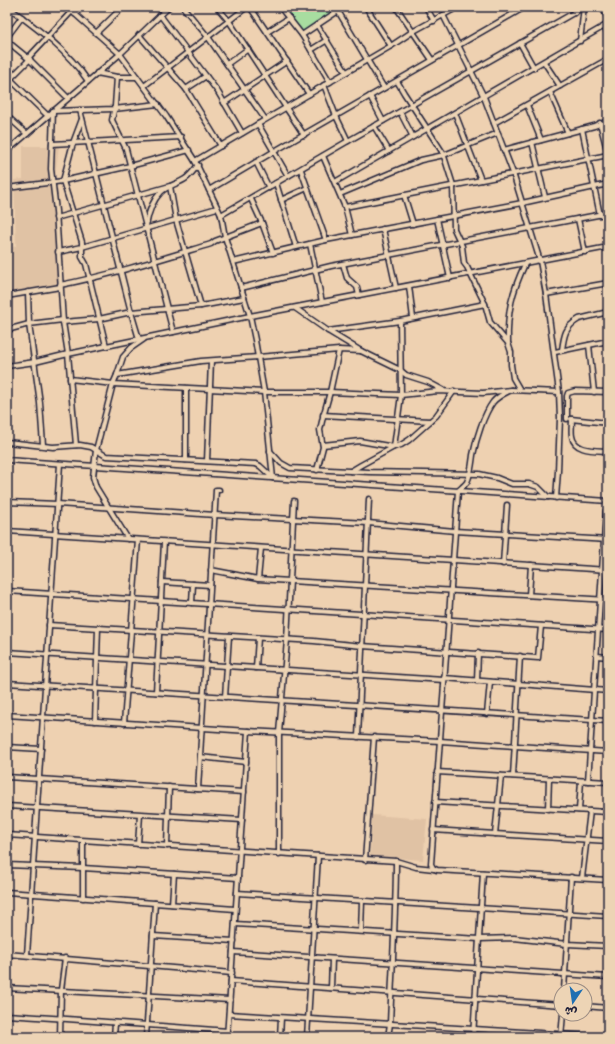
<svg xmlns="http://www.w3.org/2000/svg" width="615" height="1044" font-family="Pangolin,'Playpen Sans Arabic',sans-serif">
<rect width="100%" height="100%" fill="#eed1b1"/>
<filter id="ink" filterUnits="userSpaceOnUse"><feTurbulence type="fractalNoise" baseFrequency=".025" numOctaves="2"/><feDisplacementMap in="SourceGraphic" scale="8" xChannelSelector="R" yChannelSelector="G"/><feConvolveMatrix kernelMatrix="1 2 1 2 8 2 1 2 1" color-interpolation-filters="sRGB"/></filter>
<g filter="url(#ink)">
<g fill="#e0c2a4">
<path d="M 23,146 L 59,146 L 55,177 L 52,181 L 58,287 L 7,297 L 7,249 L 16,246 L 14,180 L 23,179 Z"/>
<path d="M 372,815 L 427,819 L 423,860 L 370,856 Z"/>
</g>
<path fill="#a8dda0" stroke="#65806e" d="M 282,7 L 343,7 L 304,34 Z"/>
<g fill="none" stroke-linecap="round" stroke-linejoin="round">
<g stroke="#22223b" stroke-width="7">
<g id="minor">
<path d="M 8,7 C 38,29 67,50 88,81"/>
<path d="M 67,7 L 120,54 L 166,116 L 195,161 L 221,215 L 225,237 L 250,316 L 255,340 L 264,392 L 273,478"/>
<path d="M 160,7 L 164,11"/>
<path d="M 183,7 L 208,37 L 265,119"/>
<path d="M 217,7 L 229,21 L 304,135"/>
<path d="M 250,7 L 309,94"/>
<path d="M 280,7 L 302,35 L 330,82"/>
<path d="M 366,7 L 391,46"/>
<path d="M 396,7 L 432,60"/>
<path d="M 426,7 L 434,21"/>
<path d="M 572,7 L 575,13"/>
<path d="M 602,7 L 608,18"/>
<path d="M 338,11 L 384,88"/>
<path d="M 75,14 L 82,7"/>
<path d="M 160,15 L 218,92 L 242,133"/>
<path d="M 443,15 L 484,97 L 513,173 L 540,261 L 546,294 L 559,392 L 560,418 L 558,471 L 556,498"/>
<path d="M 317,25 L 346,72"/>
<path d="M 604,27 L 608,33"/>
<path d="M 267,32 L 289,18"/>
<path d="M 96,33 L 123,7"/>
<path d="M 139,35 L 186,89 L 221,146"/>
<path d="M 302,35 L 344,7"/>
<path d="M 7,37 L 22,17"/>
<path d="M 7,41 L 29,59 L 68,98"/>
<path d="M 580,41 L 584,7"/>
<path d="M 520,43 L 534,68"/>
<path d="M 311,50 L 327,40"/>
<path d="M 28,58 L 72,11"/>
<path d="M 544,62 L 560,86"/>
<path d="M 227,64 L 248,49"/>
<path d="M 97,73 L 117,77 L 137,77"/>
<path d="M 7,76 L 48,116"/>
<path d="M 117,77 L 115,106 L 112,120 L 126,149 L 173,332"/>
<path d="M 10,79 L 30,59"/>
<path d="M 397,81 L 404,93 L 443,153 L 453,185 L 454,229 L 462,246 L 464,263 L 467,267 L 485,304 L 490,322 L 508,343 L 511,352 L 511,365 L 513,378 L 520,390"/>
<path d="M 324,85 L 336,116 L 348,141"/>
<path d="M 144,86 L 247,7"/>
<path d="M 186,89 L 206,76"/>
<path d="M 550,92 L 568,133"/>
<path d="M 370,96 L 383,121"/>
<path d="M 224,103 L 287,61"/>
<path d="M 527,105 L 541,140"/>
<path d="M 80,110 L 131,312 L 139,339"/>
<path d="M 53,111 L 51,169 L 56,211 L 63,322 L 68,354 L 76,445"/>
<path d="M 53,111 L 114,109 L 158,104"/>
<path d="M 400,112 L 413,137"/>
<path d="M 455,113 L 481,180"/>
<path d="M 7,116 L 27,134"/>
<path d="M 82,119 L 73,143 L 63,181 L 82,242 L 82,257 L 86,264 L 106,346"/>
<path d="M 494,123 L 608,59"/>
<path d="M 600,123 L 608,154"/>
<path d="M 258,124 L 288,176"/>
<path d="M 374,126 L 389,151"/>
<path d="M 582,129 L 600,215"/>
<path d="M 532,142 L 545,197"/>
<path d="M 52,144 L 181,137"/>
<path d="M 504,150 L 594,126 L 608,121"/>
<path d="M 7,151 L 120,54 L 169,7"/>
<path d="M 323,156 L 345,207 L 352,235"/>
<path d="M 195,161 L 391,46 L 412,32 L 458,7"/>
<path d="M 256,162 L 269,188"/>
<path d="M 301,170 L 326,240"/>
<path d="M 335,182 L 608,24"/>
<path d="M 276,183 L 296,247"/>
<path d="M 7,188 L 63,181 L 130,166 L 189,150"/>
<path d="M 209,190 L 273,152 L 525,7"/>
<path d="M 340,194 L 421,160 L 444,155 L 498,133"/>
<path d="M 404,195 L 413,224"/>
<path d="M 251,199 L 262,223 L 273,253"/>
<path d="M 281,200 L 307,188"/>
<path d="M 345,207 L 608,155"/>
<path d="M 221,215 L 348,141 L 584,7"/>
<path d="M 56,218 L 170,186 L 176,220 L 201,306"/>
<path d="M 437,219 L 450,278"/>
<path d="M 578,219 L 585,252"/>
<path d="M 146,226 C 148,214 152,201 161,192 C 167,186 177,184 185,179 C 191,175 194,170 198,165"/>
<path d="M 383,229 L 396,288"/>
<path d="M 310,244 L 322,302"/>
<path d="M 58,252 L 82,247 L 217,208"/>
<path d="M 233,262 L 326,240 L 522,203 L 608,184"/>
<path d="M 343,264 L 347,278 L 357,287 L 359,295"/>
<path d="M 60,285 C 111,275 161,259 211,244 L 215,241 L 262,223"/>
<path d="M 409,286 L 413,318"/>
<path d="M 241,288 L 331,266 L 608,213"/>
<path d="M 28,292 L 29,324 L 40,403 L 43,445"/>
<path d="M 546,294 L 608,283"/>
<path d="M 7,296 L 60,287"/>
<path d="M 295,308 L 328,331 L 361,351 L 400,370 L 406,375 L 428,382 L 443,390"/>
<path d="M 63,322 L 99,319 L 131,312 L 201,306 L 244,298"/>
<path d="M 7,330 L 29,324 L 63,320"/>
<path d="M 328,331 L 400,321 L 485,304"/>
<path d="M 508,343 C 507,311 512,292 525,264"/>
<path d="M 589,345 L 594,392"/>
<path d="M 562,350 C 564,335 565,327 579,319 L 608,312"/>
<path d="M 555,352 L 608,341"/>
<path d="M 7,366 L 35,362 L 68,354 L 250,316 L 608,247"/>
<path d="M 117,375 L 201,361 L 258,357 L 339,350 L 361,351"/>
<path d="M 70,379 L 113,384 L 264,392 L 330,392 L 401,395 L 438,391 L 483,393 L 511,390 L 559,392"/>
<path d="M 511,390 C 505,393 498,396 493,402 C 484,414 476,439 473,455 C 472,463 471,474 467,482 C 465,485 461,488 458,491 L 431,864 L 433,868 L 437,870 L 608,880"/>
<path d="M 323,415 L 430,421"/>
<path d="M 567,419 L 567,396 L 568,393 L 575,391 L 608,392"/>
<path d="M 571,419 L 608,423"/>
<path d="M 572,419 C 572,425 571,431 572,436 C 574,452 596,450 608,451"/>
<path d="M 7,442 L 53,447 L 80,445 L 91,447 L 106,456 L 256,464 L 260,466 L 273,478"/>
<path d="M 323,445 L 360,441 L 394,447 L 401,395 L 400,321"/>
<path d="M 270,451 L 281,463 L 290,468 L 369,472 L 479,474 L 497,478 L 512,484 L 529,484 L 538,487 L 548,497"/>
<path d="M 7,460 L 608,501"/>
<path d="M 186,460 L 186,388"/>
<path d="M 207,461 L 211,361"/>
<path d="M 317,470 L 323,447 L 320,430 L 323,417 L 330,392 L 339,350"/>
<path d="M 351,471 L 361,465 L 394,447 L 401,445 L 409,440 L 436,416 L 454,391"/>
<path d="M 7,502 L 58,504 L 215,515 L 368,523 L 455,531 L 608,540"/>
<path d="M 7,531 L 608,570"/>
<path d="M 128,539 L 96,487 L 93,477 L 96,450 L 113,384 L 117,375 L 123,357 L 131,348 L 144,339"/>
<path d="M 503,564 L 507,505"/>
<path d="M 211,570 L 258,579 L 290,581 L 608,600"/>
<path d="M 258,579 L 261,548"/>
<path d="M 162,582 L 210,585"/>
<path d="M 7,591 L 608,630"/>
<path d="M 529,595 L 531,565"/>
<path d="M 192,603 L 193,584"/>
<path d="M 49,625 L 314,641 L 362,646 L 538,658 L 541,626"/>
<path d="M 7,652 L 444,680"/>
<path d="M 597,656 L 608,657"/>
<path d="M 256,668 L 258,638"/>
<path d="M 444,678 L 608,691"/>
<path d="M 477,681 L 478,653"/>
<path d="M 7,683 L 608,721"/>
<path d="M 156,692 L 164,542"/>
<path d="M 225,697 L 229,636"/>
<path d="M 487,714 L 490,682"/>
<path d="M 7,715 L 248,731 L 440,741 L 608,752"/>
<path d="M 95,721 L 98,628"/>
<path d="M 124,723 L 138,540"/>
<path d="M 358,737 L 369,499"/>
<path d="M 7,747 L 41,749"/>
<path d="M 200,757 L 246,762"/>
<path d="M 437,772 L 608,782"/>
<path d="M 513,776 L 520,656"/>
<path d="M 7,777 L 244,792"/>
<path d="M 588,781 L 606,511"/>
<path d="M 198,789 L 216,490 L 219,490"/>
<path d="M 435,802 L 608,812"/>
<path d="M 7,806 L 242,820"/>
<path d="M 548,809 L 549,779"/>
<path d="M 579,810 L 581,781"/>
<path d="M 433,830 L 608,841"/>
<path d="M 495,834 L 501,776"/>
<path d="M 7,835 L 396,861 L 416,867 L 434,869"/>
<path d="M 138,844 L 140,815"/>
<path d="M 167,846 L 169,787"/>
<path d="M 279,854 L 279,733 L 287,640 L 294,501"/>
<path d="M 365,860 L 374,737"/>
<path d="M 7,865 L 83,868 L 238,878"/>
<path d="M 582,878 L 590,811"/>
<path d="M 7,892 L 235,909"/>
<path d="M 237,893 L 608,916"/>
<path d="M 83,898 L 83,841"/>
<path d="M 172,904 L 174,874"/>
<path d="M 235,924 L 479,939 L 514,938 L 567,944 L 608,946"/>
<path d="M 361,931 L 362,901"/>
<path d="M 153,936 L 234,941"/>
<path d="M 233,952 L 608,977"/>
<path d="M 7,954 L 232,973"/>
<path d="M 27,955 L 60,464"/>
<path d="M 231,981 L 561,1005"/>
<path d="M 7,988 L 230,1000"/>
<path d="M 331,988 L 332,959"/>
<path d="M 564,990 L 571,877"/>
<path d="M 585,1006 L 608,1008"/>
<path d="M 229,1014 L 604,1037"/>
<path d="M 7,1015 L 67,1019 L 228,1031"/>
<path d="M 60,1037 L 61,990 L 65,958"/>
<path d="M 114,1037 L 115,1023"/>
<path d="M 146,1037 L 155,903"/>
<path d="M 227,1037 L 248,731"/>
<path d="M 280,1037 L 281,1018"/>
<path d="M 307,1037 L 318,856"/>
<path d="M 388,1037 L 390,1024 C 392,970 396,915 396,861"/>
<path d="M 473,1037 L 483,873"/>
<path d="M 561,1037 L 563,1014"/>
</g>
</g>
<use href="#minor" stroke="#edd4b5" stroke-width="4"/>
</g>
</g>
<rect width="615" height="1044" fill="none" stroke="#edd4b5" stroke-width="24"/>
<rect x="12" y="12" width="591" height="1020" fill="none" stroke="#22223b" stroke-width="1.5" filter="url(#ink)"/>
<g transform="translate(573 1002) rotate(193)"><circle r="19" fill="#edd4b5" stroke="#9c8d84"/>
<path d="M0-3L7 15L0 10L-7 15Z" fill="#1f6fb2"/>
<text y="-6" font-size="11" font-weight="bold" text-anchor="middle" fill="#22223b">ش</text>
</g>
</svg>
